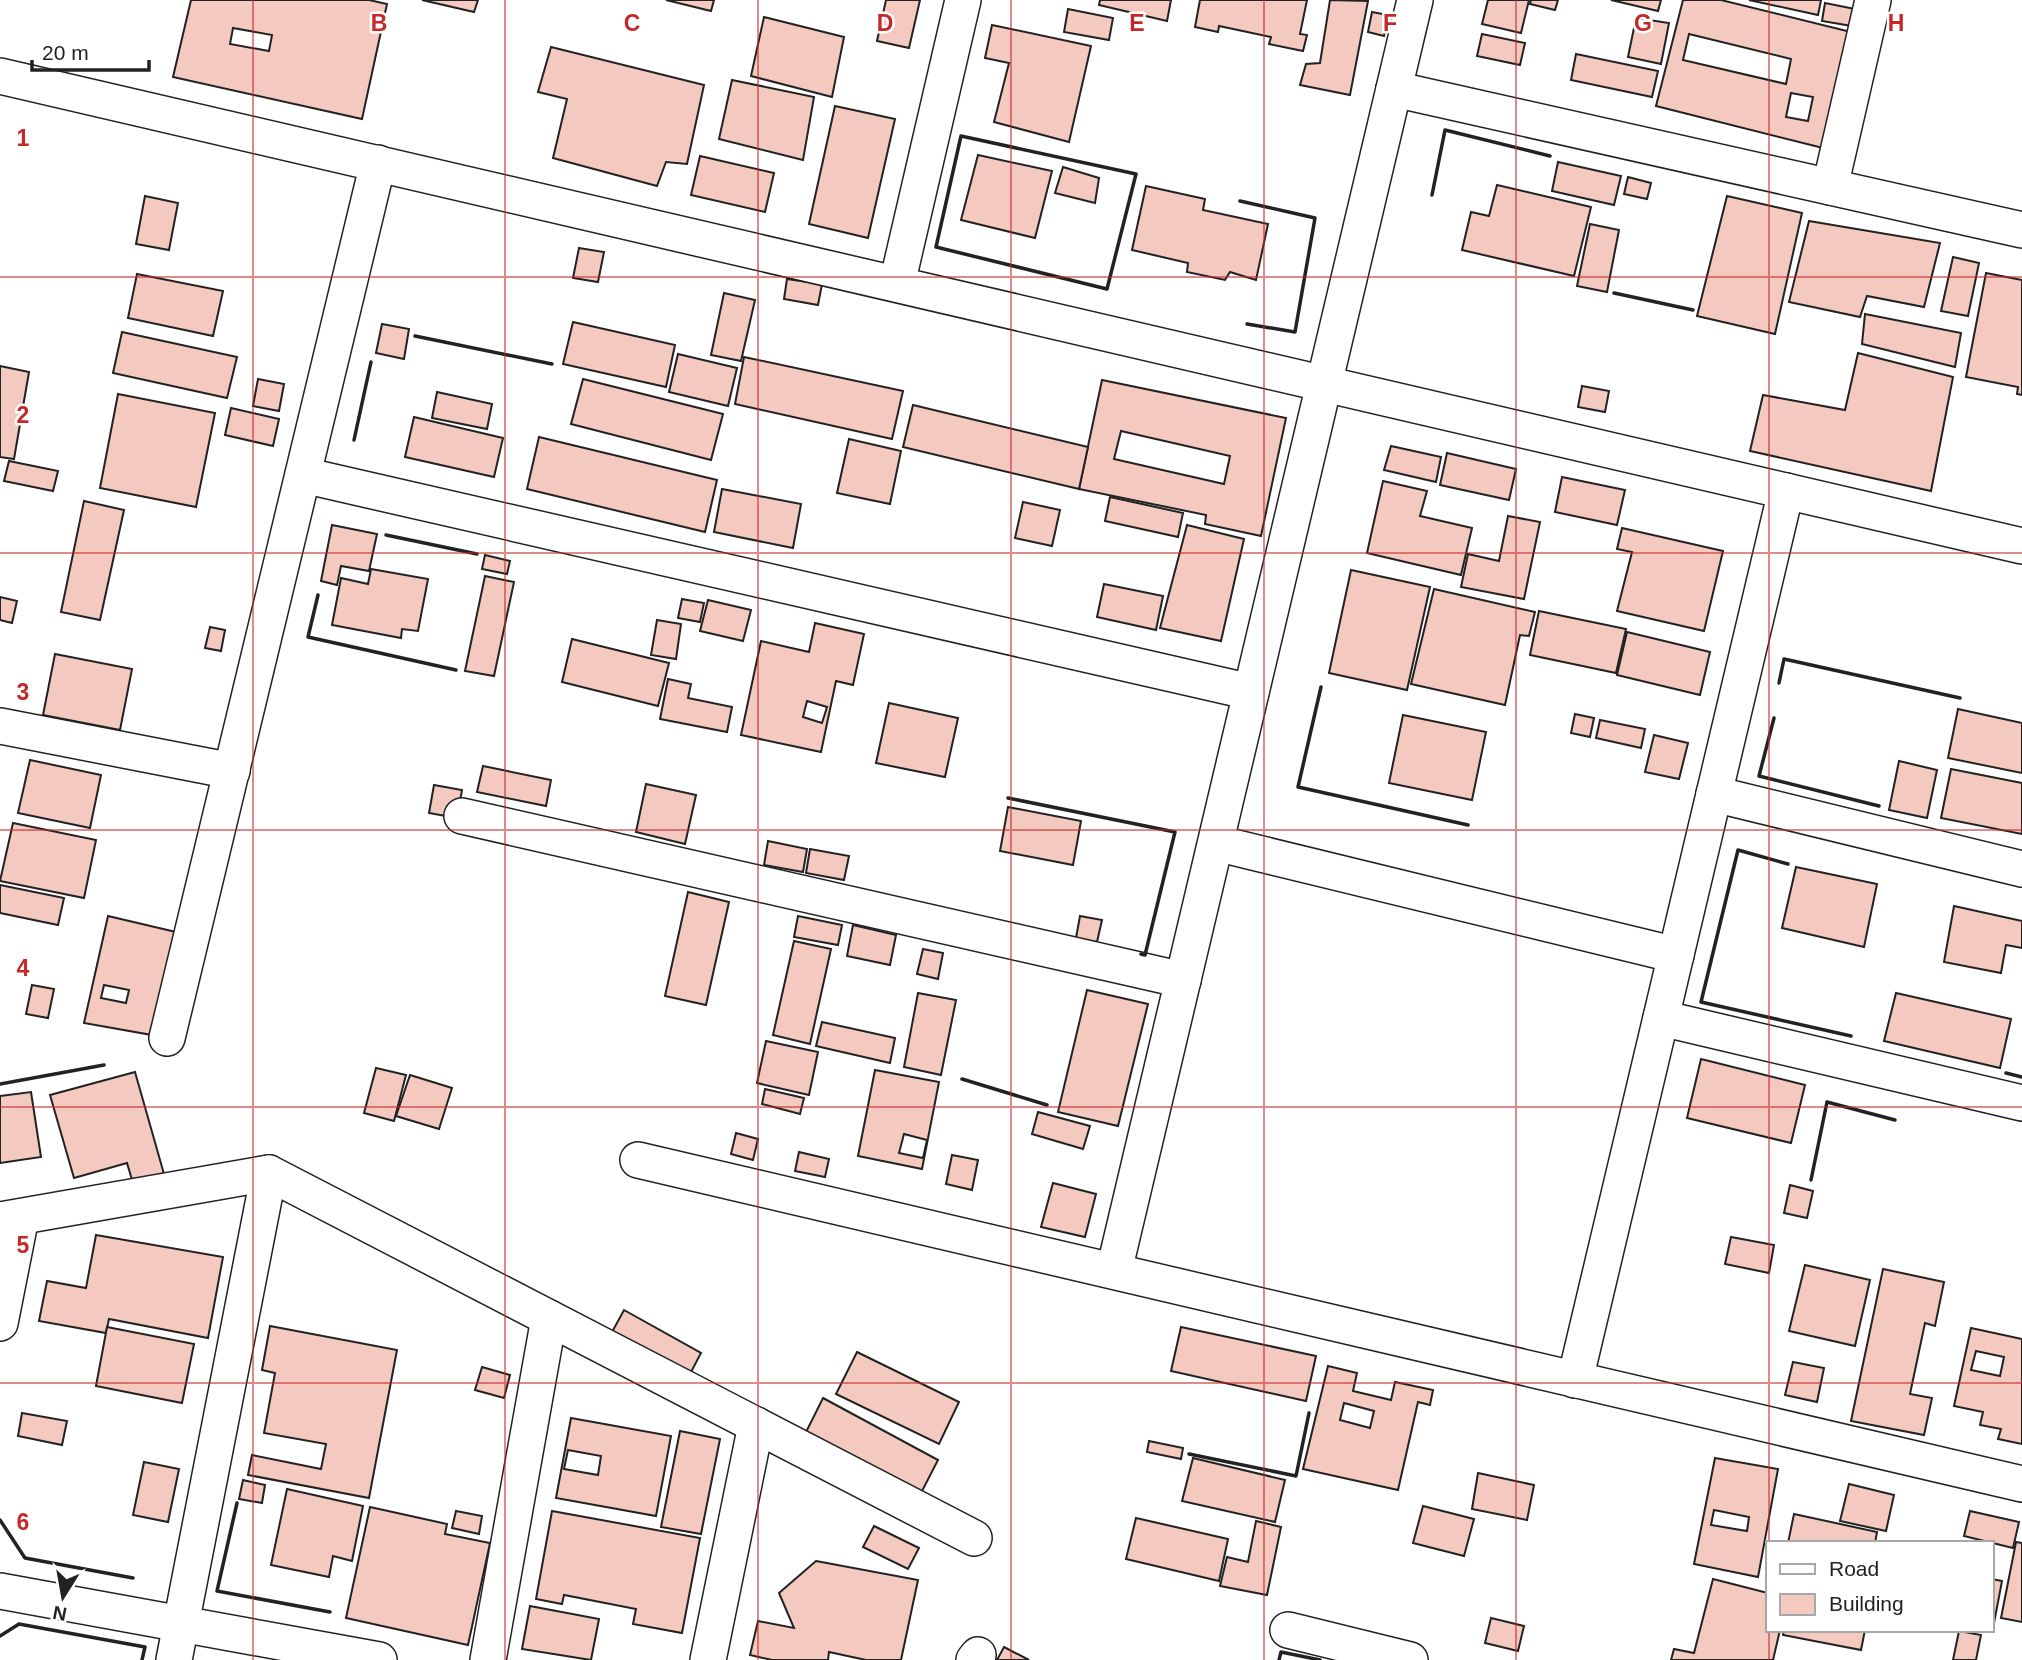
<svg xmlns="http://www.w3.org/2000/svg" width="2022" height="1660" font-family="Helvetica,sans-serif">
<rect width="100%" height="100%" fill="#fff"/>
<g fill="#f3c9c0" stroke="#222" stroke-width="2" fill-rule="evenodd">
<path d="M 191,0 L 369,0 L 387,4 L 362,119 L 173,77 ZM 233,28 L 272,35 L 269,51 L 230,44 Z"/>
<path d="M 422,0 L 478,0 L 474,12 Z"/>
<path d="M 666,0 L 714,0 L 711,11 Z"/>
<path d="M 886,0 L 920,0 L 909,48 L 877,41 Z"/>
<path d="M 1100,0 L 1171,0 L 1167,21 L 1099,5 Z"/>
<path d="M 1200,0 L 1307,0 L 1300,34 L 1307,35 L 1303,51 L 1269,44 L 1271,37 L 1219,26 L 1218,32 L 1195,27 Z"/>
<path d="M 1330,0 L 1368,1 L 1350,95 L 1300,85 L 1306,64 L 1320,63 Z"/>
<path d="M 1488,0 L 1529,0 L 1521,33 L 1482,24 Z"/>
<path d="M 1531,0 L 1558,0 L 1555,10 L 1530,4 Z"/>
<path d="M 1611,0 L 1661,0 L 1658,11 Z"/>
<path d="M 1683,0 L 1721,0 L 1859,34 L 1831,150 L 1656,106 ZM 1689,34 L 1791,59 L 1786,84 L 1683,60 ZM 1791,93 L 1813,97 L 1808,121 L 1786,117 Z"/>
<path d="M 1749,0 L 1821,0 L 1818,15 Z"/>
<path d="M 1825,3 L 1855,9 L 1852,26 L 1822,21 Z"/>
<path d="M 1068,9 L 1113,18 L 1109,40 L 1064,32 Z"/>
<path d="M 1372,12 L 1388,15 L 1384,36 L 1368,32 Z"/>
<path d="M 764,17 L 844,37 L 832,97 L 751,76 Z"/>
<path d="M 1636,18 L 1669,23 L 1661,64 L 1628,57 Z"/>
<path d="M 992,25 L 1091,46 L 1069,142 L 994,122 L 1009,63 L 985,58 Z"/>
<path d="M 1482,34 L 1525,43 L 1520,65 L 1477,56 Z"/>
<path d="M 551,47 L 704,85 L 687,164 L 666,162 L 657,186 L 553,158 L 567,99 L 538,92 Z"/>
<path d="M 1576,54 L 1658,71 L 1652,97 L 1571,80 Z"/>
<path d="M 732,80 L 814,97 L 803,160 L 719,139 Z"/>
<path d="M 835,106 L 895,119 L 868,238 L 809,224 Z"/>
<path d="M 978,155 L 1052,171 L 1035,238 L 961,220 Z"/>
<path d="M 700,156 L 774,173 L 765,212 L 691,195 Z"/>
<path d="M 1558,162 L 1621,176 L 1614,205 L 1552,191 Z"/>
<path d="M 1063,167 L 1099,178 L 1095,203 L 1055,193 Z"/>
<path d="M 1628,177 L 1651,183 L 1647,199 L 1624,194 Z"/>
<path d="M 1497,185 L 1591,207 L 1574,276 L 1462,250 L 1471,212 L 1489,216 Z"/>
<path d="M 1146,186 L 1205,199 L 1203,210 L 1268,224 L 1256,280 L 1230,272 L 1225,280 L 1187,272 L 1188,263 L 1132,250 Z"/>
<path d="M 145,196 L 178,203 L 169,250 L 136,244 Z"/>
<path d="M 1727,196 L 1802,213 L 1775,334 L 1697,316 Z"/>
<path d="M 1809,221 L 1940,243 L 1924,307 L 1867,296 L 1860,317 L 1789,302 Z"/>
<path d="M 1590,224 L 1619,230 L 1607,292 L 1577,286 Z"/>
<path d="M 579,248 L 604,252 L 598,282 L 573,278 Z"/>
<path d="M 1953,257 L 1979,263 L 1968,316 L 1941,311 Z"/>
<path d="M 1986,273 L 2022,280 L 2022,395 L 2017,394 L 2018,387 L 1966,377 Z"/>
<path d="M 137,274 L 223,291 L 213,336 L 128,318 Z"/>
<path d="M 787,279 L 822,284 L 818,305 L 784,299 Z"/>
<path d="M 724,293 L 755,300 L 741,361 L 711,355 Z"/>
<path d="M 1865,314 L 1961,333 L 1955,367 L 1862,344 Z"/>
<path d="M 573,322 L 675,345 L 666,387 L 563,364 Z"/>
<path d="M 382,324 L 409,329 L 404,359 L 376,353 Z"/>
<path d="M 122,332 L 237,357 L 227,398 L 113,373 Z"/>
<path d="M 1858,353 L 1953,377 L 1931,491 L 1750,451 L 1763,395 L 1845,410 Z"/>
<path d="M 678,354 L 737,368 L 728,406 L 669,392 Z"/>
<path d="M 744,357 L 903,391 L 892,439 L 735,404 Z"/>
<path d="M 0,366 L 29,372 L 14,459 L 0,457 Z"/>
<path d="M 258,379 L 284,384 L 279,411 L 253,406 Z"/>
<path d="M 583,379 L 723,414 L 711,460 L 571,424 Z"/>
<path d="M 1102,380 L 1286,418 L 1261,536 L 1205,524 L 1206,515 L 1079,489 ZM 1121,431 L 1230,456 L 1224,484 L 1114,459 Z"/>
<path d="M 1582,386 L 1609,391 L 1605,412 L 1578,407 Z"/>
<path d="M 437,392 L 492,404 L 487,429 L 432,418 Z"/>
<path d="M 118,394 L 215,413 L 196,507 L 100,488 Z"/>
<path d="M 913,405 L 1088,447 L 1079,489 L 903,447 Z"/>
<path d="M 231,408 L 279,419 L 273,446 L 225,435 Z"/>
<path d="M 414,417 L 503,438 L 494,477 L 405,457 Z"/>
<path d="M 539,437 L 717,480 L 705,532 L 527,489 Z"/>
<path d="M 849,439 L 901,451 L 890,504 L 837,493 Z"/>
<path d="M 1391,446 L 1441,457 L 1436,482 L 1384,470 Z"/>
<path d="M 1447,453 L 1516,469 L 1509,500 L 1440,485 Z"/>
<path d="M 9,461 L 58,471 L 53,491 L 4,481 Z"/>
<path d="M 1562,477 L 1625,490 L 1617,525 L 1555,512 Z"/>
<path d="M 1383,481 L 1427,491 L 1420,516 L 1472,528 L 1461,575 L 1367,553 Z"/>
<path d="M 722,489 L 801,504 L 793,548 L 714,532 Z"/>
<path d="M 1110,497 L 1183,513 L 1178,537 L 1105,521 Z"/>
<path d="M 84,501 L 124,510 L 100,620 L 61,612 Z"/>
<path d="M 1023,502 L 1060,510 L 1052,546 L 1015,538 Z"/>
<path d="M 1508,516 L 1540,522 L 1524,599 L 1461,587 L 1468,554 L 1499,561 Z"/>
<path d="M 332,525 L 377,534 L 369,571 L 341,566 L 337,585 L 321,581 Z"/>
<path d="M 1187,525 L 1244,539 L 1221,641 L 1160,628 Z"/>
<path d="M 1622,528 L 1723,551 L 1704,631 L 1617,611 L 1632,552 L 1617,549 Z"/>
<path d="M 485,555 L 510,561 L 507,574 L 482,569 Z"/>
<path d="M 371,569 L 428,579 L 418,631 L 402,629 L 401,638 L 332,625 L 341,578 L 368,584 Z"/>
<path d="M 1351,570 L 1430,587 L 1407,690 L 1329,673 Z"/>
<path d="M 485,576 L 514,582 L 494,676 L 465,671 Z"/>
<path d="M 1104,584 L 1163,596 L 1156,630 L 1097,617 Z"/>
<path d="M 1434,589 L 1535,612 L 1529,636 L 1520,635 L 1505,705 L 1411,684 Z"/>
<path d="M 0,597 L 17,601 L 12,623 L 0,620 Z"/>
<path d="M 682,599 L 704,603 L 700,622 L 678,618 Z"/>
<path d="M 708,600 L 751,610 L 743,641 L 700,631 Z"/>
<path d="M 1539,611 L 1626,629 L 1616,673 L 1530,655 Z"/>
<path d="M 657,620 L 681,624 L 676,659 L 651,655 Z"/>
<path d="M 815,623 L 864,634 L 853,685 L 836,681 L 821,752 L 741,735 L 761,641 L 809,652 ZM 807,701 L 827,707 L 822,723 L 803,717 Z"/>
<path d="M 210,627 L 225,630 L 221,651 L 205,648 Z"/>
<path d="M 1627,632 L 1710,652 L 1700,695 L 1617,675 Z"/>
<path d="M 572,639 L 669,663 L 658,706 L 562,682 Z"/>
<path d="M 55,654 L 132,669 L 120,730 L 43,715 Z"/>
<path d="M 668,679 L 691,684 L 688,698 L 732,707 L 727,732 L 660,719 Z"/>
<path d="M 889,703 L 958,718 L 945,777 L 876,763 Z"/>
<path d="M 1958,709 L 2022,723 L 2022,773 L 1948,758 Z"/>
<path d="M 1575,714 L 1594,718 L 1590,737 L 1571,733 Z"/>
<path d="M 1403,715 L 1486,732 L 1472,800 L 1389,783 Z"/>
<path d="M 1600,720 L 1645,729 L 1641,748 L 1596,738 Z"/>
<path d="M 1654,735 L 1688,743 L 1679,779 L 1645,772 Z"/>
<path d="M 30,760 L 101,775 L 90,828 L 18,813 Z"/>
<path d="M 1899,761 L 1937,770 L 1927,818 L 1889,810 Z"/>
<path d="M 483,766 L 551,780 L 546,806 L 477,792 Z"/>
<path d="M 1951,769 L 2022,783 L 2022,834 L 1941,818 Z"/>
<path d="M 646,784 L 696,795 L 685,844 L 636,832 Z"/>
<path d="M 434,785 L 462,790 L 457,818 L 429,813 Z"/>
<path d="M 1008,807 L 1081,821 L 1073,865 L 1000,851 Z"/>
<path d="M 13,823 L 96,840 L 84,898 L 0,881 Z"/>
<path d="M 768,841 L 807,849 L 803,872 L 764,865 Z"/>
<path d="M 810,849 L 849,856 L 844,880 L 806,873 Z"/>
<path d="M 1796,867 L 1877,884 L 1864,947 L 1782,928 Z"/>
<path d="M 0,885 L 64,898 L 58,925 L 0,913 Z"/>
<path d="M 688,892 L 729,902 L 706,1005 L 665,996 Z"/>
<path d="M 1954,906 L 2022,921 L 2022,948 L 2006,945 L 2001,973 L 1944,962 Z"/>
<path d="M 108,916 L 176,932 L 152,1035 L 84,1023 ZM 104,985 L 129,990 L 126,1003 L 101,998 Z"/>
<path d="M 798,916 L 842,925 L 838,945 L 794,937 Z"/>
<path d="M 1080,916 L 1102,920 L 1097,942 L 1076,938 Z"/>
<path d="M 853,925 L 896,935 L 890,965 L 847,956 Z"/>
<path d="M 794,941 L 831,949 L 810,1044 L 773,1035 Z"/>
<path d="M 923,949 L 943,953 L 938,979 L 917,974 Z"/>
<path d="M 32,985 L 54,989 L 48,1018 L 26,1014 Z"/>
<path d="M 1087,990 L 1148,1004 L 1118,1126 L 1058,1112 Z"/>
<path d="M 918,993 L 956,1000 L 941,1075 L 904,1067 Z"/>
<path d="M 1896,993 L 2011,1019 L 2000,1068 L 1884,1041 Z"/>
<path d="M 822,1022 L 895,1038 L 890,1063 L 816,1046 Z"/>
<path d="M 766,1041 L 818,1052 L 809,1095 L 757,1083 Z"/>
<path d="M 1701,1059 L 1805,1085 L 1791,1143 L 1687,1118 Z"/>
<path d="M 376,1068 L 406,1075 L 394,1121 L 364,1113 Z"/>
<path d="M 875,1070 L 939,1082 L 922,1169 L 858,1156 ZM 904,1134 L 927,1140 L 923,1158 L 899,1153 Z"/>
<path d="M 135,1072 L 166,1181 L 135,1190 L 127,1163 L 74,1178 L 50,1095 Z"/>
<path d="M 410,1075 L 452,1088 L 439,1129 L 396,1116 Z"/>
<path d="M 765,1089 L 804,1098 L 800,1114 L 762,1104 Z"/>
<path d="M 31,1092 L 41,1157 L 0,1163 L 0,1096 Z"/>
<path d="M 1038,1112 L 1090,1126 L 1083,1149 L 1032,1134 Z"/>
<path d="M 736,1133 L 758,1139 L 753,1160 L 731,1154 Z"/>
<path d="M 799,1152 L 829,1159 L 825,1177 L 795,1171 Z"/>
<path d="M 952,1155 L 978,1160 L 972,1190 L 946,1184 Z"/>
<path d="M 1053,1183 L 1096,1194 L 1085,1237 L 1041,1227 Z"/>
<path d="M 1790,1185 L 1813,1191 L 1807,1218 L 1784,1213 Z"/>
<path d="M 96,1235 L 223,1257 L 208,1338 L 109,1319 L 106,1333 L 39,1321 L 47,1281 L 86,1288 Z"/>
<path d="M 1731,1237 L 1774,1245 L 1769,1273 L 1725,1264 Z"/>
<path d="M 1805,1265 L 1870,1280 L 1855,1346 L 1789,1331 Z"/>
<path d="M 1883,1269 L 1944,1282 L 1935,1326 L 1925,1323 L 1910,1394 L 1932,1398 L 1924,1435 L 1851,1421 Z"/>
<path d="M 624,1310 L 701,1353 L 690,1374 L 612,1332 Z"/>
<path d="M 270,1326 L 397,1350 L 369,1498 L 248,1475 L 252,1455 L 321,1469 L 326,1444 L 264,1433 L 275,1373 L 262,1370 Z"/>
<path d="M 107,1327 L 194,1344 L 182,1403 L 96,1386 Z"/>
<path d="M 1181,1327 L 1316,1356 L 1306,1401 L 1171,1371 Z"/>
<path d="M 1971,1328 L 2022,1339 L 2022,1444 L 1998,1439 L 2001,1429 L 1980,1425 L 1983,1412 L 1954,1406 ZM 1976,1351 L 2004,1357 L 2000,1376 L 1971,1370 Z"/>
<path d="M 857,1352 L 959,1402 L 939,1444 L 836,1394 Z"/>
<path d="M 1793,1362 L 1824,1368 L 1817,1402 L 1785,1395 Z"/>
<path d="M 1328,1366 L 1357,1373 L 1353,1391 L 1391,1400 L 1395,1382 L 1433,1390 L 1430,1405 L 1418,1402 L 1398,1490 L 1303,1469 ZM 1344,1403 L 1374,1411 L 1370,1428 L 1340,1420 Z"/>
<path d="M 482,1367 L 510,1375 L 504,1398 L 475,1390 Z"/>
<path d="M 823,1398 L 938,1460 L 919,1497 L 804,1436 Z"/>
<path d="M 22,1413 L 67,1421 L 62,1445 L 18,1436 Z"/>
<path d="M 571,1418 L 671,1436 L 656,1516 L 556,1498 ZM 568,1450 L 601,1456 L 598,1475 L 564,1469 Z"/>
<path d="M 680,1431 L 720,1439 L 701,1534 L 661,1527 Z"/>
<path d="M 1149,1441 L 1183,1448 L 1181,1459 L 1147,1452 Z"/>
<path d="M 1193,1458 L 1285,1480 L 1275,1522 L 1182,1501 Z"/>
<path d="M 1715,1458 L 1778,1469 L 1758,1577 L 1694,1564 ZM 1714,1510 L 1749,1517 L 1747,1531 L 1711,1525 Z"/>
<path d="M 144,1462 L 179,1469 L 168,1522 L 133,1515 Z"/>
<path d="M 1478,1473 L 1534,1485 L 1527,1520 L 1472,1509 Z"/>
<path d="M 243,1480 L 265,1485 L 262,1503 L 239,1499 Z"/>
<path d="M 1849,1484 L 1894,1495 L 1886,1531 L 1840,1521 Z"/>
<path d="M 287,1489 L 363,1506 L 352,1561 L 333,1556 L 329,1577 L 271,1565 Z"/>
<path d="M 1423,1506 L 1474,1519 L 1464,1556 L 1413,1543 Z"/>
<path d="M 370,1507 L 447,1524 L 445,1534 L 490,1543 L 468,1645 L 346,1618 Z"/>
<path d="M 456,1511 L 482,1516 L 479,1534 L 452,1528 Z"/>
<path d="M 552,1511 L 700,1538 L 682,1633 L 633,1624 L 636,1609 L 564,1595 L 562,1604 L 536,1599 Z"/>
<path d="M 1970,1511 L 2019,1522 L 2013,1548 L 1964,1536 Z"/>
<path d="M 1794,1514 L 1877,1532 L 1875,1543 L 1788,1543 Z"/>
<path d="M 1136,1518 L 1228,1539 L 1219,1581 L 1126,1559 Z"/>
<path d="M 1256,1521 L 1281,1527 L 1267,1595 L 1220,1586 L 1227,1557 L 1248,1562 Z"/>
<path d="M 874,1526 L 919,1548 L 908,1569 L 863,1547 Z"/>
<path d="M 2016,1542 L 2022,1543 L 2022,1622 L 2001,1618 Z"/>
<path d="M 816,1561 L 918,1580 L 901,1660 L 866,1660 L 829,1652 L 828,1660 L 772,1660 L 750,1655 L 758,1621 L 794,1628 L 779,1593 Z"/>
<path d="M 1713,1579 L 1768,1593 L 1768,1630 L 1780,1630 L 1773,1660 L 1671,1660 L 1674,1649 L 1694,1653 Z"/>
<path d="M 1992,1579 L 2002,1581 L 1994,1623 L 1992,1623 Z"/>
<path d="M 530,1606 L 599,1619 L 591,1660 L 522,1649 Z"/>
<path d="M 1491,1618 L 1524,1626 L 1518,1651 L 1485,1643 Z"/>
<path d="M 1784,1630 L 1865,1630 L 1861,1650 L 1783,1635 Z"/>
<path d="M 1959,1631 L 1981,1635 L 1976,1660 L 1953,1660 Z"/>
<path d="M 1004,1647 L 1029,1660 L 997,1660 Z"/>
</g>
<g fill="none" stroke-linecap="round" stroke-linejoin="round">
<g stroke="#222" stroke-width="38">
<g id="minor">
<path d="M 0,76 L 2022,546"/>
<path d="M 1394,89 L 2022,230"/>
<path d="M 1830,187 L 1873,0"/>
<path d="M 897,284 L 963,0"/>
<path d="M 303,475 L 1251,692"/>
<path d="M 0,726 L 232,771"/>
<path d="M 1714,794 L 2022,869"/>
<path d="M 462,816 L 1183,980"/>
<path d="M 1216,843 L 1676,955"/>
<path d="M 1661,1018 L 2022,1103"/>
<path d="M 167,1038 L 378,163"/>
<path d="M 638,1160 L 2022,1484"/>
<path d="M 0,1220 L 269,1173 L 974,1538"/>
<path d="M 1114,1271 L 1415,0"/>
<path d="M 0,1323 L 21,1217"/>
<path d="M 1575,1380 L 1786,491"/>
<path d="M 0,1591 L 379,1660"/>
<path d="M 1288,1630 L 1410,1660"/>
<path d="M 174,1660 L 269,1173"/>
<path d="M 488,1660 L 549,1318"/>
<path d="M 708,1660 L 756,1425"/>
<path d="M 974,1660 L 978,1655"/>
</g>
</g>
<use href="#minor" stroke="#fff" stroke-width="35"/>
<g stroke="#222" stroke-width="3.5">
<path d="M 961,136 L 1136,174 L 1107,289 L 936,247 Z"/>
<path d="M 1432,195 L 1445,130 L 1550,156"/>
<path d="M 1240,201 L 1315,218 L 1295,332 L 1247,324"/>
<path d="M 1614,293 L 1693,310"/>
<path d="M 415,336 L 552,364"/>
<path d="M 354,440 L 371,362"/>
<path d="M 386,535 L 477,554"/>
<path d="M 318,595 L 308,637 L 456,670"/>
<path d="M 1779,683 L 1784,659 L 1960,698"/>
<path d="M 1321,687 L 1298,787 L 1468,825"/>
<path d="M 1774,718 L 1759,776 L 1879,806"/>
<path d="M 1008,798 L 1175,832 L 1145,955 L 1141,954"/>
<path d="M 1788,864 L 1738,850 L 1701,1002 L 1851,1036"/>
<path d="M 2006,1073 L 2022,1077"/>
<path d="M 962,1079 L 1047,1105"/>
<path d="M 0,1084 L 104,1065"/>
<path d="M 1811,1180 L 1827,1102 L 1895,1120"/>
<path d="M 1189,1454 L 1296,1476 L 1309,1413"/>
<path d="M 237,1503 L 217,1591 L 330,1612"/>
<path d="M 0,1520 L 25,1558 L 133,1578"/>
<path d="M 0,1636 L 19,1624 L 145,1647 L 142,1660"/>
<path d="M 1279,1660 L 1281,1652 L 1320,1660"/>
</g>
</g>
<path fill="none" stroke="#c62828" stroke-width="2" stroke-opacity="0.55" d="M 253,0 L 253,1660M 505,0 L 505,1660M 758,0 L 758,1660M 1011,0 L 1011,1660M 1264,0 L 1264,1660M 1516,0 L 1516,1660M 1769,0 L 1769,1543M 0,277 L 2022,277M 0,553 L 2022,553M 0,830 L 2022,830M 0,1107 L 2022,1107M 0,1383 L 2022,1383M 1769,1630 L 1769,1660"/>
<g font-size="23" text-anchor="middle" font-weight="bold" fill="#c62828" stroke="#fff" stroke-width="5" stroke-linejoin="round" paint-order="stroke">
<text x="379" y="31">B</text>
<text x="632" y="31">C</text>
<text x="885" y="31">D</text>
<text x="1137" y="31">E</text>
<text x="1390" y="31">F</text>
<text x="1643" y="31">G</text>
<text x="1896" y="31">H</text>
<text x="23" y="146">1</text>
<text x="23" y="423">2</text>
<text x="23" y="700">3</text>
<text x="23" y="976">4</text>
<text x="23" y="1253">5</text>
<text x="23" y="1530">6</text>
</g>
<rect x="1766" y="1541" width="228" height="91" fill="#ffffff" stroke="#a7a7a7" stroke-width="2"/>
<rect x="1780" y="1564" width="35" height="10" fill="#ffffff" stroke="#a7a7a7" stroke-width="2"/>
<text x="1829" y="1576" font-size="21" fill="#222222">Road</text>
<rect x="1780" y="1594" width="35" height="21" fill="#f3c9c0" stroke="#a7a7a7" stroke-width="2"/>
<text x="1829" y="1611" font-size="21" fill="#222222">Building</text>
<g transform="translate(63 1597) rotate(191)" stroke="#ffffff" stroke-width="5" paint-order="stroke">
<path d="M0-5L12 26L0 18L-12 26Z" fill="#222222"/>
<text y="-10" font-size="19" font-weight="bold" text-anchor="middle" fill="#222222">N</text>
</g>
<path d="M32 60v10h117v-10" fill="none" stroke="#222222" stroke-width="3.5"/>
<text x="42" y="60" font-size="21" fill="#222222" stroke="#ffffff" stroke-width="5" paint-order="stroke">20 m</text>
</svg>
